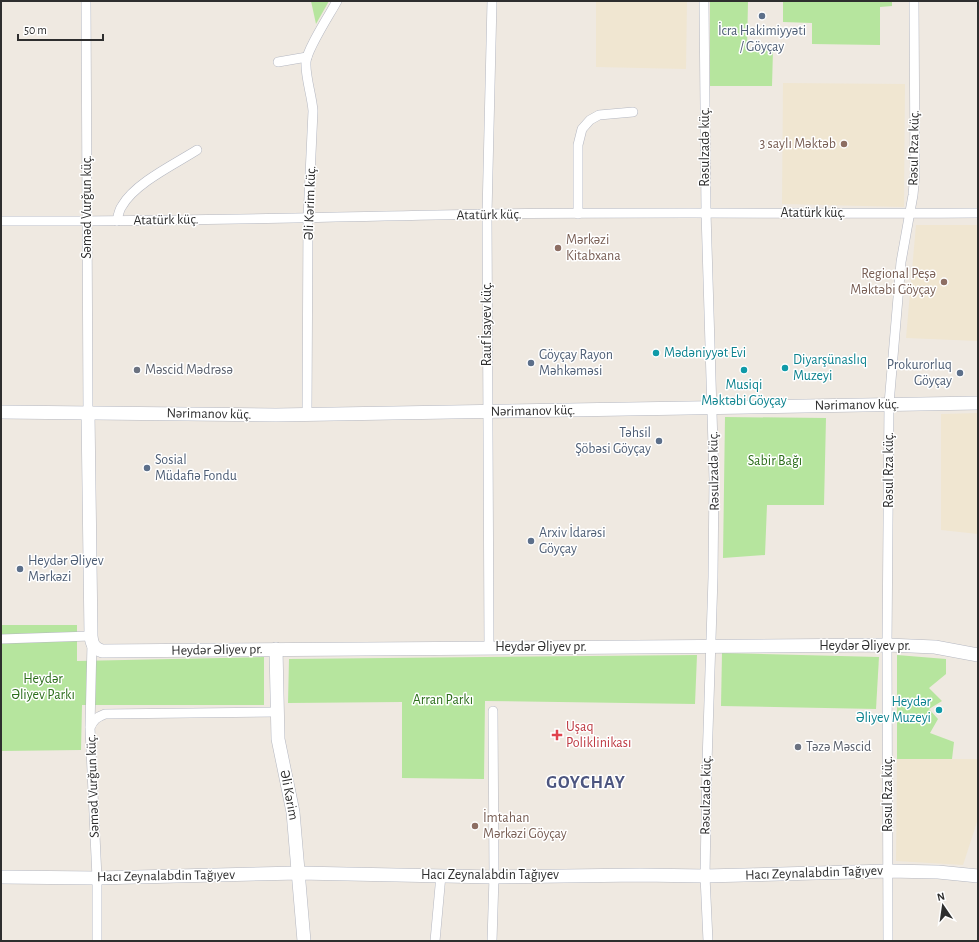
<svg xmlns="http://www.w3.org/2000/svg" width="979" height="942" font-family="'Alegreya Sans',sans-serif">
<rect width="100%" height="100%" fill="#efe9e1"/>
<g fill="#f0e6d1">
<path d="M 596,1 L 687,1 L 686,69 L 596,67 Z"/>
<path d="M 783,83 L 905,84 L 904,207 L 782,204 Z"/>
<path d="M 916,225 L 978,225 L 978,341 L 906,338 Z"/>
<path d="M 978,413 L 978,534 L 941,530 L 941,414 Z"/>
<path d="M 897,759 L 978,759 L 978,819 L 963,865 L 896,861 Z"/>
</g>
<g fill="#b6e59e">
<path d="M 311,1 L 329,1 L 316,24 Z"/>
<path d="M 710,1 L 748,1 L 747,49 L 773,50 L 772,86 L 710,86 Z"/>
<path d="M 783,1 L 892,1 L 892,6 L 880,7 L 880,45 L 812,44 L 812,23 L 783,22 Z"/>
<path d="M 725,417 L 826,418 L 824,505 L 767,505 L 765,555 L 723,558 Z"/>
<path d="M 1,625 L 77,625 L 77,661 L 264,657 L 264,705 L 82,705 L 81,750 L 1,751 Z"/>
<path d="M 722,653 L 879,657 L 876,709 L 721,706 Z"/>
<path d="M 697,655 L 695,704 L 485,701 L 484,779 L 402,778 L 402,702 L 288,703 L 289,659 Z"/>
<path d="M 897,655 L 946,659 L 946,674 L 929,688 L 942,701 L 929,709 L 938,719 L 930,733 L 954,742 L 952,759 L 897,759 Z"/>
</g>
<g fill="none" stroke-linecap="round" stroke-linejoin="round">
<g stroke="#b4b7c1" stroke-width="10">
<g id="street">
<path d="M 86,1 L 88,413"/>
<path d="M 704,1 L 706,212 L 714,479 L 713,577 L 707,763 L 705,876 L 708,941"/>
<path d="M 278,62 L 307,57"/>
<path d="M 578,214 L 578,145 L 582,129 L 590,120 L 599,115 L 633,112"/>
<path d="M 1,221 C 163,222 325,217 487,214 C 651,212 814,214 978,213"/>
<path d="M 117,221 C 118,216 119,210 122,206 C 135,183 175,164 197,150"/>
<path d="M 307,414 L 308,218 L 313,111 C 312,96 305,76 306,62 C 307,49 330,14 337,1"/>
<path d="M 1,639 L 91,636"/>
<path d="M 489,648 L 487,214 L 492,1"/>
<path d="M 90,726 L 92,643"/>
<path d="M 97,941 L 97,878 L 90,728 C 93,720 97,717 105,714 L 277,712"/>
<path d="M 435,941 L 441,875"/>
<path d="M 492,941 L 494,877 L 493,711"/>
<path d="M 888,941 L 887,645 L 889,404 L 901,262 L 913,195 L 915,173 L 914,1"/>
</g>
</g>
<g stroke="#b4b7c1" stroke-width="14">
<g id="secondary">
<path d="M 1,412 L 276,415 L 978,403"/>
<path d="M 88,413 L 91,636 C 92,645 94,648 102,651 L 887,645 L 935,647 L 978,655"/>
<path d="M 276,649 L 278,739 L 293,812 L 304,941"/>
<path d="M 1,877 L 97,878 L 299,873 L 494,877 L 640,875 L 705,876 L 888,871 L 938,872 L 978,876"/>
</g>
</g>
<use href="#street" stroke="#fff" stroke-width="9"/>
<use href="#secondary" stroke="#fff" stroke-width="13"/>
</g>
<g fill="#5c6f8a" stroke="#fff" stroke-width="1.5">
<circle cx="762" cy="16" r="4"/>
<circle cx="531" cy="363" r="4"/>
<circle cx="960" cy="373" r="4"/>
<circle cx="659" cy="441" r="4"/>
<circle cx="147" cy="468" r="4"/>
<circle cx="531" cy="541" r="4"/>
<circle cx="20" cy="569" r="4"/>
</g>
<g fill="#8d6e63" stroke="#fff" stroke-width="1.5">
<circle cx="844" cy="144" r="4"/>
<circle cx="558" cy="248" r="4"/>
<circle cx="944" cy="282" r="4"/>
<circle cx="475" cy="826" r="4"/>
</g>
<g fill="#0f9aa8" stroke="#fff" stroke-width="1.5">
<circle cx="656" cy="353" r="4"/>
<circle cx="785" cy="368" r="4"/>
<circle cx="744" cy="370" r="4"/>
<circle cx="939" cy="710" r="4"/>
</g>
<g fill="#6b7280" stroke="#fff" stroke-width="1.5">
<circle cx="137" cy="370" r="4"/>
<circle cx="798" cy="747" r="4"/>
</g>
<path fill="#e0444e" stroke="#fff" stroke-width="1.5" d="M555 729h4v4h4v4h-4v4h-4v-4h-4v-4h4z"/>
<g text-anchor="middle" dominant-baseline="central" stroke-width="3" stroke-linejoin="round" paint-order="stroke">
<g font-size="14" fill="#4e5e75" stroke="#fff" text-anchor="start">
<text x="762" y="31" text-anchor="middle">İcra Hakimiyyəti<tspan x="762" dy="16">/ Göyçay</tspan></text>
<text x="539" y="355">Göyçay Rayon<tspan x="539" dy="16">Məhkəməsi</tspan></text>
<text x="952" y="365" text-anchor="end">Prokurorluq<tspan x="952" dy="16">Göyçay</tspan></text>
<text x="651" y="433" text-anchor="end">Təhsil<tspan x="651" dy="16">Şöbəsi Göyçay</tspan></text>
<text x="155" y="460">Sosial<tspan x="155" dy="16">Müdafiə Fondu</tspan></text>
<text x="539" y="533">Arxiv İdarəsi<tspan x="539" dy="16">Göyçay</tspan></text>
<text x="28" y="561">Heydər Əliyev<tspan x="28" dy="16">Mərkəzi</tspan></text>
</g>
<g font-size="14" fill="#785e54" stroke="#fff" text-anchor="end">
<text x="836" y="144">3 saylı Məktəb</text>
<text x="566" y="240" text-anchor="start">Mərkəzi<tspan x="566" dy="16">Kitabxana</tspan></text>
<text x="936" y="274">Regional Peşə<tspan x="936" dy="16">Məktəbi Göyçay</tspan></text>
<text x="483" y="818" text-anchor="start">İmtahan<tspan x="483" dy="16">Mərkəzi Göyçay</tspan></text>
</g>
<g font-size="14" fill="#2e2e2e" stroke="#fff">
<text transform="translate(705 147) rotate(-90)">Rəsulzadə küç.</text>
<text transform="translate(914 148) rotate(-89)">Rəsul Rza küç.</text>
<text transform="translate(310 203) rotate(-88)">Əli Kərim küç.</text>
<text transform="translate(87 207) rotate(-90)">Səməd Vurğun küç.</text>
<text x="813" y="213">Atatürk küç.</text>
<text transform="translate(489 215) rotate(-1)">Atatürk küç.</text>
<text transform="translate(166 220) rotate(-1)">Atatürk küç.</text>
<text transform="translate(487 324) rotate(-90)">Rauf İsayev küç.</text>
<text transform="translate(857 405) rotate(-1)">Nərimanov küç.</text>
<text transform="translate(533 411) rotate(-1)">Nərimanov küç.</text>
<text transform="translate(209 414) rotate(1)">Nərimanov küç.</text>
<text transform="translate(889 470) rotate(-90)">Rəsul Rza küç.</text>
<text transform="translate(714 471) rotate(-91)">Rəsulzadə küç.</text>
<text x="865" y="646">Heydər Əliyev pr.</text>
<text x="541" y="647">Heydər Əliyev pr.</text>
<text transform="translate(217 650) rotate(-1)">Heydər Əliyev pr.</text>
<text transform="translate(93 786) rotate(-92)">Səməd Vurğun küç.</text>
<text transform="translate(888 794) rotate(-90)">Rəsul Rza küç.</text>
<text transform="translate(289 795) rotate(79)">Əli Kərim</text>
<text transform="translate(706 795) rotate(-89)">Rəsulzadə küç.</text>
<text transform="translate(814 873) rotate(-2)">Hacı Zeynalabdin Tağıyev</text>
<text x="490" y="875">Hacı Zeynalabdin Tağıyev</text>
<text transform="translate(166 876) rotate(-1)">Hacı Zeynalabdin Tağıyev</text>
</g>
<g font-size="14" fill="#0d838f" stroke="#fff" text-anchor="start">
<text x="664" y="353">Mədəniyyət Evi</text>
<text x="793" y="360">Diyarşünaslıq<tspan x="793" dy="16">Muzeyi</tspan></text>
<text x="744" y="385" text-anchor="middle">Musiqi<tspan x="744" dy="16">Məktəbi Göyçay</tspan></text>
<text x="931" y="702" text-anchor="end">Heydər<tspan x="931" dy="16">Əliyev Muzeyi</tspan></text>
</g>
<g font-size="14" fill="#5b616d" stroke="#fff" text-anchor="start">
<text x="145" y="370">Məscid Mədrəsə</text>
<text x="806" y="747">Təzə Məscid</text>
</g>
<g font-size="14" fill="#2c6e1b" stroke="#fff">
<text x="775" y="461">Sabir Bağı</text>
<text x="43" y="679">Heydər<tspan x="43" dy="16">Əliyev Parkı</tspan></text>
<text x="443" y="700">Arran Parkı</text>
</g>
<g font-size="14" fill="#be3a42" stroke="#fff" text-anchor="start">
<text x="566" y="727">Uşaq<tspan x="566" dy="16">Poliklinikası</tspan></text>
</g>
<g font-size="18" font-weight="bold" letter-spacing="1" fill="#4d5680" stroke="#fff">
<text x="586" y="783">GOYCHAY</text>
</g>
</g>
<rect width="979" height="942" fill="none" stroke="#2e2e2e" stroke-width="4"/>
<g transform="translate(943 906) rotate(347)" stroke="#ffffff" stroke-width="3" paint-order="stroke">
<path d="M0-3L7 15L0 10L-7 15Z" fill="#2e2e2e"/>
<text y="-6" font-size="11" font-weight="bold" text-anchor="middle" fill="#2e2e2e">N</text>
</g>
<path d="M18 34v6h85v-6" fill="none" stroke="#2e2e2e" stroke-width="2"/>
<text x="24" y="34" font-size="12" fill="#2e2e2e" stroke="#ffffff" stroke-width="3" paint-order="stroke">50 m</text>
</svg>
